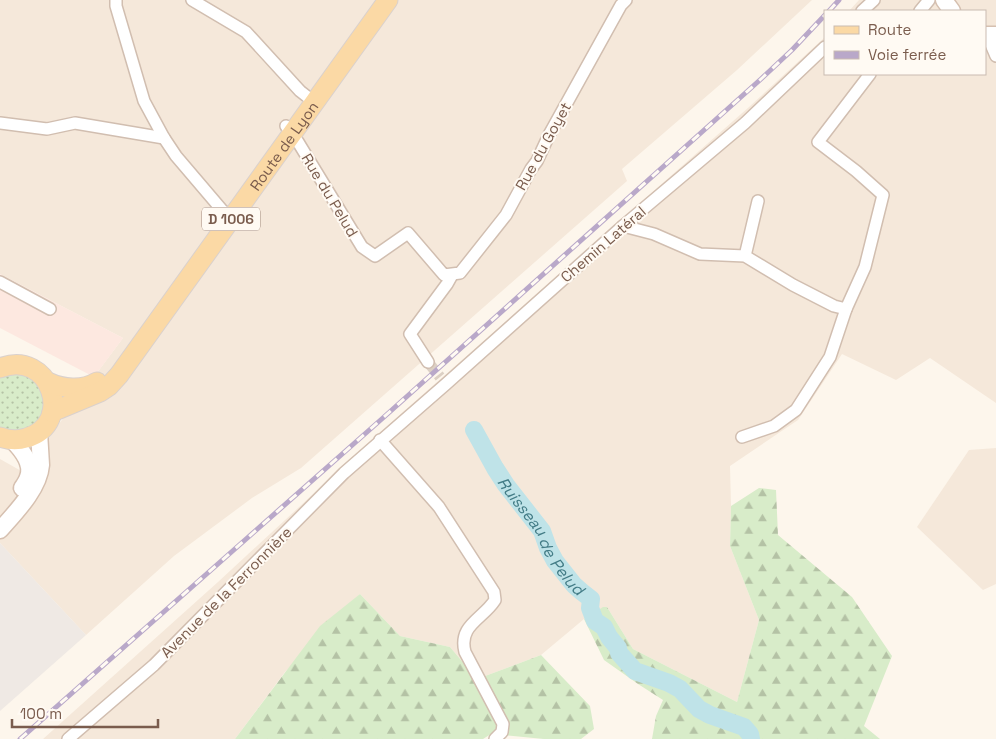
<svg xmlns="http://www.w3.org/2000/svg" width="996" height="739" font-family="'Space Grotesk',sans-serif">
<defs>
<pattern id="grass-dots" width="8" height="8" patternUnits="userSpaceOnUse" patternTransform="scale(1.25)"><rect width="8" height="8" fill="#d8ecc9"/><path d="M2 2h.1M6 6h.1" fill="none" stroke="#b4c2a5" stroke-width="1.8" stroke-linecap="round"/></pattern>
<pattern id="forest-firs" width="22" height="20" patternUnits="userSpaceOnUse" patternTransform="scale(1.25)"><rect width="22" height="20" fill="#d8ecc9"/><path d="M5 1l3.5 6h-7zM16 11l3.5 6h-7z" fill="#b4c2a5"/></pattern>
</defs>
<rect width="100%" height="100%" fill="#fdf6ec"/>
<g fill="#f5e8da">
<path d="M 0,0 L 812,0 L 737,70 L 622,169 L 627,181 L 301,468 L 252,498 L 174,556 L 86,635 L 0,543 L 0,459 L 23,472 L 123,338 L 0,274 Z"/>
<path d="M 859,0 L 996,0 L 996,403 L 930,358 L 896,380 L 842,354 L 798,420 L 730,466 L 731,506 L 730,546 L 759,620 L 737,702 L 633,649 L 607,607 L 603,608 L 584,619 L 541,655 L 477,679 L 450,647 L 400,636 L 360,594 L 285,672 L 235,739 L 43,739 L 218,582 L 378,434 L 749,107 L 825,37 L 825,74 L 985,74 L 985,11 L 849,11 Z"/>
<path d="M 996,448 L 996,584 L 983,590 L 917,527 L 969,450 Z"/>
</g>
<path fill="#fde8e0" d="M 0,274 L 123,338 L 94,377 L 0,328 Z"/>
<path fill="#efe9e4" d="M 0,543 L 86,635 L 0,711 Z"/>
<path fill="url(#grass-dots)" d="M 12,374 C 17,374 23,374 28,376 C 53,390 48,427 19,431 C 17,431 12,432 11,432 C 8,431 3,429 0,427 L 0,378 Z"/>
<g fill="url(#forest-firs)">
<path d="M 759,488 L 776,490 L 778,535 L 852,597 L 892,656 L 864,726 L 880,739 L 652,739 L 656,716 L 663,700 L 638,684 L 604,660 L 584,619 L 603,607 L 607,607 L 633,649 L 737,702 L 759,620 L 730,546 L 731,506 Z"/>
<path d="M 360,594 L 400,636 L 450,647 L 477,679 L 541,655 L 590,706 L 594,729 L 581,739 L 544,739 L 491,734 L 483,739 L 235,739 L 320,626 Z"/>
</g>
<g fill="none" stroke-linecap="round" stroke-linejoin="round">
<path stroke="#bfe3e8" stroke-width="18" id="s1" d="M 474,430 L 495,468 L 506,485 L 542,531 L 548,548 L 555,561 L 574,585 L 582,592 L 591,599 L 590,608 L 595,621 L 604,627 L 609,637 L 618,648 L 619,653 L 635,671 L 669,683 L 680,689 L 699,709 L 710,715 L 744,727 L 750,734 L 751,739"/>
<path stroke="#dcd0c4" stroke-width="11" stroke-dasharray="11 5.5" stroke-linecap="butt" d="M 428,362 L 440,377"/>
<g stroke="#d1beb0" stroke-width="14">
<g id="street">
<path d="M 116,0 L 116,6 L 144,101 L 164,138 L 176,156 L 222,210 L 232,218"/>
<path d="M 192,0 L 246,32 L 300,91 L 314,102"/>
<path d="M 862,11 L 874,0"/>
<path d="M 920,11 L 929,0"/>
<path d="M 985,35 L 990,42 L 996,56"/>
<path d="M 0,123 L 47,129 L 75,123 L 164,138"/>
<path d="M 286,126 L 298,142 L 362,247 L 375,256 L 408,233 L 444,275 L 460,273 L 506,215 L 531,169 L 537,161 L 549,135 L 621,5 L 626,0"/>
<path d="M 623,226 L 654,234 L 700,254 L 745,256 L 793,285 L 834,306 L 846,309 L 865,267 L 883,195 L 856,171 L 818,142 L 870,74"/>
<path d="M 745,256 L 758,201"/>
<path d="M 0,282 L 50,309"/>
<path d="M 428,362 L 410,334 L 447,284 L 452,275"/>
<path d="M 742,437 L 774,426 L 796,410 L 830,357 L 846,309"/>
<path d="M 380,440 L 439,507 L 494,592 L 495,600 C 483,619 458,625 465,652 L 503,724 L 502,732 L 495,739"/>
<path d="M 68,739 L 154,665 L 344,473 L 446,384 L 623,226 L 745,123 L 825,47"/>
</g>
</g>
<g stroke="#d6c0b0" stroke-width="19">
<g id="secondary">
<path d="M 944,0 L 952,11"/>
<path d="M 985,35 L 996,35"/>
<path d="M 12,440 C 21,449 33,464 28,477 C 27,481 24,485 22,488"/>
<path d="M 0,530 C 15,513 39,489 41,465 L 39,432"/>
</g>
</g>
<g stroke="#dad1cd" stroke-width="21">
<g id="primary">
<path d="M 0,368 C 50,348 76,424 26,438 C 17,441 8,440 0,437"/>
<path d="M 48,382 C 63,389 82,391 97,382"/>
<path id="s2" d="M 52,412 L 100,392 L 109,386 L 119,375 L 388,0"/>
</g>
</g>
<use href="#street" stroke="#fff" stroke-width="11"/>
<use href="#secondary" stroke="#fff" stroke-width="16"/>
<use href="#primary" stroke="#fbd9a5" stroke-width="19"/>
<g stroke="#b9a8c9" stroke-width="5">
<g id="rail">
<path d="M 829,11 L 839,0"/>
<path d="M 20,739 L 384,417 L 761,79 L 792,50 L 825,15"/>
</g>
</g>
<use href="#rail" stroke="#fffaf3" stroke-width="3" stroke-dasharray="9" stroke-linecap="butt"/>
</g>
<g text-anchor="middle" dominant-baseline="central" stroke-width="4" stroke-linejoin="round" paint-order="stroke">
<rect fill="#fffaf3" stroke="#a28b7f" stroke-width="1" x="202" y="207.5" width="58" height="23" rx="4"/>
<g font-size="14" font-weight="bold" fill="#7a5c4d">
<text x="231" y="219">D 1006</text>
</g>
<g font-size="15" fill="#7a5c4d" stroke="#fffaf3">
<text stroke="none"><textPath href="#s2" startOffset="360">Route de Lyon</textPath></text>
<text transform="translate(543 146) rotate(-61)">Rue du Goyet</text>
<text transform="translate(330 195) rotate(59)">Rue du Pelud</text>
<text transform="translate(603 244) rotate(-41)">Chemin Latéral</text>
<text transform="translate(226 592) rotate(-45)">Avenue de la Ferronnière</text>
</g>
<g font-size="16" font-style="italic" fill="#437c86" stroke="#fffaf3">
<text stroke="none"><textPath href="#s1" startOffset="126">Ruisseau de Pelud</textPath></text>
</g>
</g>
<rect x="824" y="10" width="162" height="65" fill="#fffaf3" stroke="#cabbb1"/>
<rect x="834" y="26" width="25" height="8" fill="#fbd9a5" stroke="#cabbb1"/>
<text x="868" y="35" font-size="15" fill="#7a5c4d">Route</text>
<rect x="834" y="51" width="25" height="8" fill="#b9a8c9" stroke="#cabbb1"/>
<text x="868" y="60" font-size="15" fill="#7a5c4d">Voie ferrée</text>
<path d="M12 719v8h146v-8" fill="none" stroke="#7a5c4d" stroke-width="2.5"/>
<text x="20" y="719" font-size="15" fill="#7a5c4d" stroke="#fffaf3" stroke-width="4" paint-order="stroke">100 m</text>
</svg>
